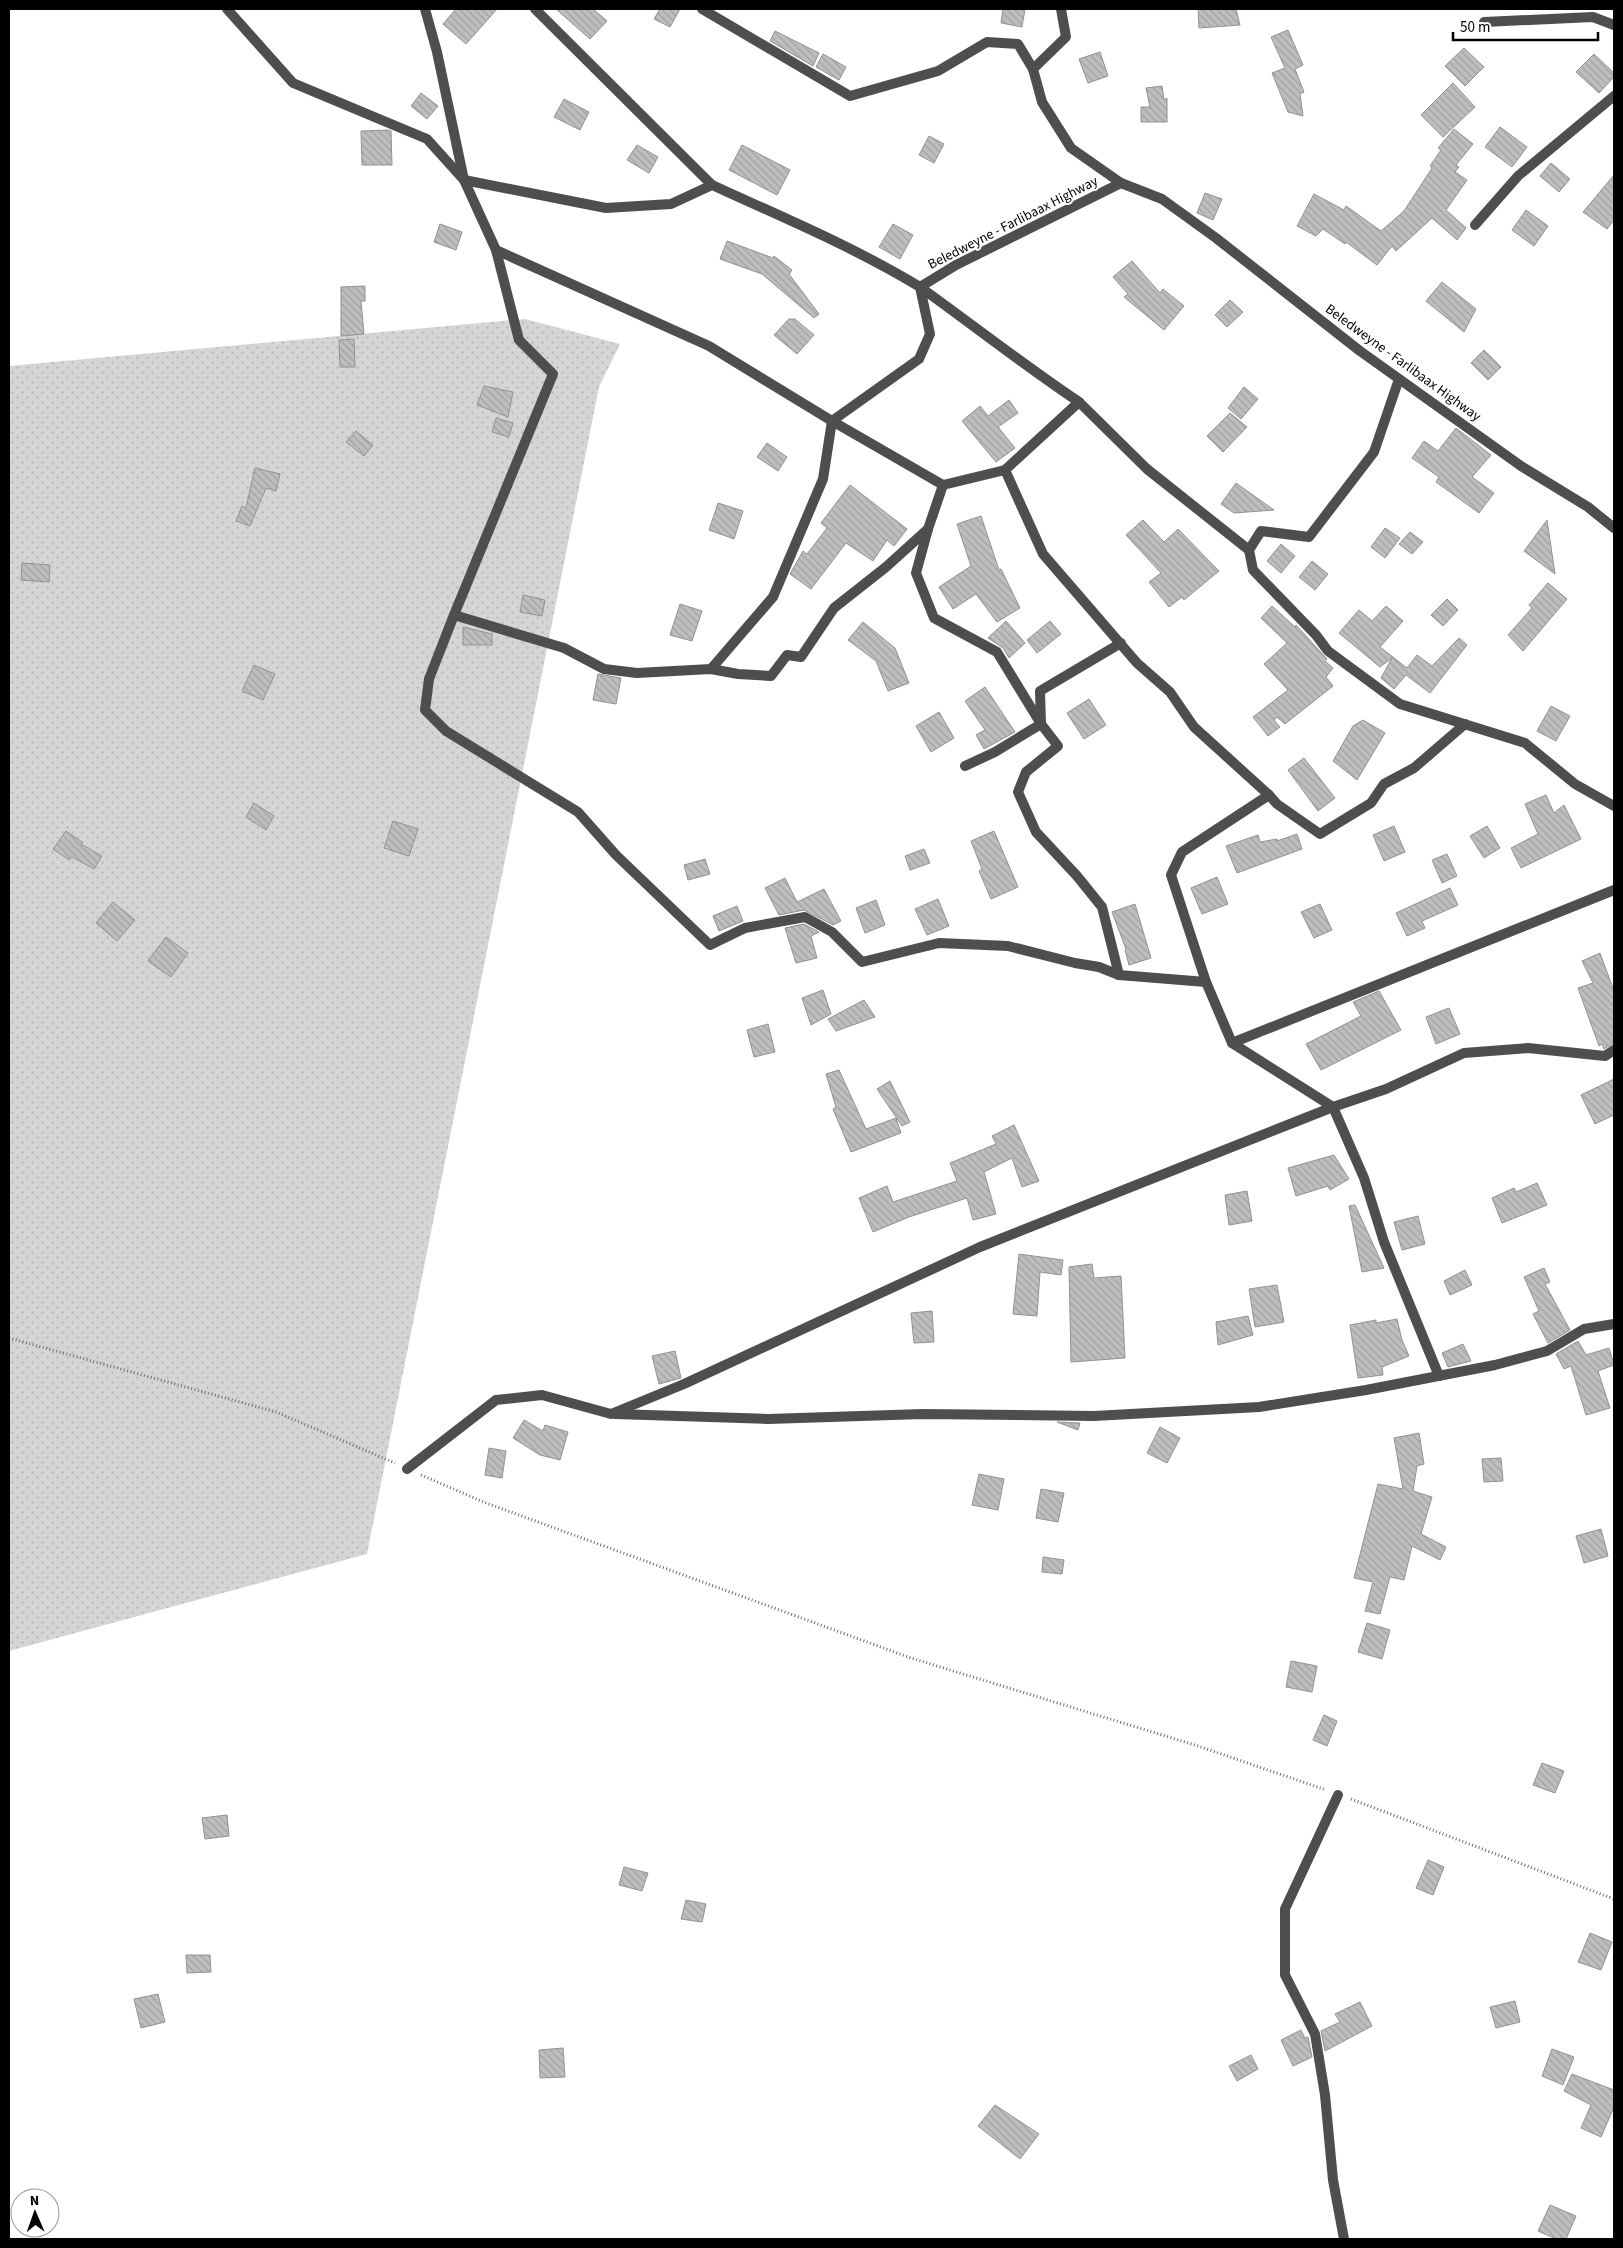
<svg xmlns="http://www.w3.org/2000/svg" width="1623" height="2248" font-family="'Source Sans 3',sans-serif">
<defs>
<pattern id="grass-dots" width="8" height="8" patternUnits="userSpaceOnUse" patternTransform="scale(1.25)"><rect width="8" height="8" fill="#d5d5d5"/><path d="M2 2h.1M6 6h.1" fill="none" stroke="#b5b5b5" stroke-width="1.8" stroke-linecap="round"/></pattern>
<pattern id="building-back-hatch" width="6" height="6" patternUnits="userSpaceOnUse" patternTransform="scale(1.25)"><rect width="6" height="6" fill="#bebebe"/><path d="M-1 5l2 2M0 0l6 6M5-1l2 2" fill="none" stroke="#a2a2a2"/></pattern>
</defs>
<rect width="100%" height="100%" fill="#fff"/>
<path fill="url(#grass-dots)" d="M 525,319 L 620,344 L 599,387 L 367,1554 L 9,1651 L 9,366 Z"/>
<g fill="url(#building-back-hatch)" stroke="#929292">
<path d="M 456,9 L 497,9 L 466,44 L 443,24 Z"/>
<path d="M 556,9 L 593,9 L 607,21 L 590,39 Z"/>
<path d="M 660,9 L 680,9 L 670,27 L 654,19 Z"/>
<path d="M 1003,9 L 1025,9 L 1022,27 L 1001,23 Z"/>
<path d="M 1198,9 L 1236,9 L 1240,25 L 1199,28 Z"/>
<path d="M 1288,30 L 1303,65 L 1295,69 L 1304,92 L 1300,94 L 1303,116 L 1288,112 L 1272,73 L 1285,68 L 1271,37 Z"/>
<path d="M 775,31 L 819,53 L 813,66 L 770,41 Z"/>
<path d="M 1464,48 L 1484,67 L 1465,86 L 1445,66 Z"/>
<path d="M 1100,52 L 1108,76 L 1088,83 L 1079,59 Z"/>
<path d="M 823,54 L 846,67 L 839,80 L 816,67 Z"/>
<path d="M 1594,54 L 1614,73 L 1614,77 L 1599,93 L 1576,72 Z"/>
<path d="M 1453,83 L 1475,107 L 1443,137 L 1421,115 Z"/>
<path d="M 1162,86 L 1164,100 L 1167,98 L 1167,122 L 1141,122 L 1141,107 L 1150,107 L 1146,88 Z"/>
<path d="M 421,93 L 438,106 L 427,119 L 411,106 Z"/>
<path d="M 564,99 L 589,112 L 580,130 L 554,117 Z"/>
<path d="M 1500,127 L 1527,147 L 1512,167 L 1485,147 Z"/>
<path d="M 1454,129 L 1473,144 L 1456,165 L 1459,167 L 1455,172 L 1467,180 L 1446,210 L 1466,228 L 1457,240 L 1432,218 L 1396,251 L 1392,246 L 1377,265 L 1346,242 L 1345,244 L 1323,229 L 1316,236 L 1297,226 L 1314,194 L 1344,210 L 1346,206 L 1381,231 L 1404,211 L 1432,168 L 1430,166 L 1441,150 L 1438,148 Z"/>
<path d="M 388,130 L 391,131 L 392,165 L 362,165 L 361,131 Z"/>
<path d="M 929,136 L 944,144 L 934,163 L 919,155 Z"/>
<path d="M 637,145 L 658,157 L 649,173 L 627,160 Z"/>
<path d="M 742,145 L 790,170 L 777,195 L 729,170 Z"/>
<path d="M 1551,163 L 1570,179 L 1559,192 L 1540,176 Z"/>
<path d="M 1614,175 L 1614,220 L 1607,229 L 1583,212 Z"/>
<path d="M 1205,193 L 1222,199 L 1213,220 L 1197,213 Z"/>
<path d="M 1526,210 L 1548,226 L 1534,246 L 1512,230 Z"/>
<path d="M 440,224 L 462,232 L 456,250 L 434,242 Z"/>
<path d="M 893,224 L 913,235 L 900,259 L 879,247 Z"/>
<path d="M 727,241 L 773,258 L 774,256 L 792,270 L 789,274 L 819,314 L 814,318 L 762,274 L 720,259 Z"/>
<path d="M 1132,261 L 1160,293 L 1163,289 L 1184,306 L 1164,330 L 1124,297 L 1128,294 L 1113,277 Z"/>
<path d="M 1442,282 L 1476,309 L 1464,332 L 1426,301 Z"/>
<path d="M 365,286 L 365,301 L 361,301 L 364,334 L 341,336 L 341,287 Z"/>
<path d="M 1230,300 L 1243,312 L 1227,327 L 1215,315 Z"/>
<path d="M 789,319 L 795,319 L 814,335 L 797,354 L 774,335 Z"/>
<path d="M 354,339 L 355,367 L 340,367 L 339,340 Z"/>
<path d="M 1484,350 L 1501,367 L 1488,380 L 1471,363 Z"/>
<path d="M 484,386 L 513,392 L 508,417 L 477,405 Z"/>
<path d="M 1244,387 L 1258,399 L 1241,419 L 1228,408 Z"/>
<path d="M 1009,400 L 1018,413 L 998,427 L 1015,448 L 996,462 L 962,421 L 980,406 L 988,416 Z"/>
<path d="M 1230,413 L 1247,427 L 1223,452 L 1207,436 Z"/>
<path d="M 496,418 L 513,423 L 509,437 L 492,432 Z"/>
<path d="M 1456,428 L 1491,455 L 1472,477 L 1494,493 L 1479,513 L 1436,482 L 1439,477 L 1412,458 L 1424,441 L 1438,451 Z"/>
<path d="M 356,431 L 373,445 L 364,456 L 346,442 Z"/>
<path d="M 767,443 L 787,457 L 778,471 L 757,457 Z"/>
<path d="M 255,468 L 280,474 L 276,491 L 266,488 L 250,526 L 236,521 L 242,506 L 246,508 Z"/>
<path d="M 1236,483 L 1274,510 L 1234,513 L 1221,504 Z"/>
<path d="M 850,485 L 907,529 L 894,546 L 887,540 L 873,561 L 846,543 L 811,589 L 790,574 L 803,551 L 807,554 L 827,528 L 821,523 Z"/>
<path d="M 718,503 L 743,511 L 734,539 L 709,530 Z"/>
<path d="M 981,516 L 999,570 L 1001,569 L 1020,608 L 997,622 L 976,594 L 953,609 L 939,587 L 971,566 L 957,524 Z"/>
<path d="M 1143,520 L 1164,542 L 1178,529 L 1219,571 L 1184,600 L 1182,597 L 1169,607 L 1149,582 L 1161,573 L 1126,535 Z"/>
<path d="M 1547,520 L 1555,574 L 1524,551 Z"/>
<path d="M 1385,528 L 1400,538 L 1385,558 L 1371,547 Z"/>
<path d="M 1410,532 L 1423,542 L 1412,554 L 1399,544 Z"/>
<path d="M 1281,544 L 1295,556 L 1281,573 L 1267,561 Z"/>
<path d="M 1312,561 L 1328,574 L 1315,590 L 1299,577 Z"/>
<path d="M 22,563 L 50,565 L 49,582 L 21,580 Z"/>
<path d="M 1548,583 L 1567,599 L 1523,651 L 1508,635 L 1532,608 L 1529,605 Z"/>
<path d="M 523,595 L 545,600 L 542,616 L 520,612 Z"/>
<path d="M 1447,599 L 1458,610 L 1443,626 L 1431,615 Z"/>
<path d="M 680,604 L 702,611 L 692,641 L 670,635 Z"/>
<path d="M 1272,606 L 1295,627 L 1296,625 L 1327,659 L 1325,661 L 1333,668 L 1326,677 L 1333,686 L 1285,724 L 1277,717 L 1274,720 L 1280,727 L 1268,736 L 1253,717 L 1288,690 L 1264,664 L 1287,643 L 1261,618 Z"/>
<path d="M 1386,606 L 1403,621 L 1380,647 L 1407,668 L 1417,655 L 1432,666 L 1459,638 L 1467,645 L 1430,693 L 1406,675 L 1394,689 L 1381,678 L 1392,658 L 1380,667 L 1339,633 L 1359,610 L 1372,621 Z"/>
<path d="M 1006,621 L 1025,643 L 1009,658 L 1003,648 L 988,638 Z"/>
<path d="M 1050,621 L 1061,634 L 1037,653 L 1027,640 Z"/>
<path d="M 863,622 L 895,648 L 909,683 L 888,691 L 876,661 L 848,640 Z"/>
<path d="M 463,627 L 492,634 L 492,645 L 463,645 Z"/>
<path d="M 254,665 L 275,674 L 263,700 L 242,691 Z"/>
<path d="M 598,674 L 621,678 L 616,704 L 593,700 Z"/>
<path d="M 985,687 L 1015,732 L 984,749 L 976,735 L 985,730 L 965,701 Z"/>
<path d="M 1089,699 L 1106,725 L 1084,739 L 1067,713 Z"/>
<path d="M 1551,706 L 1570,716 L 1556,741 L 1537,731 Z"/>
<path d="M 939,712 L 954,738 L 931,752 L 916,726 Z"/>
<path d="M 1363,720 L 1385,733 L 1357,780 L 1333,761 L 1353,726 Z"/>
<path d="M 1304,758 L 1335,798 L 1318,811 L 1288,770 Z"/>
<path d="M 1546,795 L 1554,813 L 1564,805 L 1581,839 L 1521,868 L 1511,848 L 1538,834 L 1525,804 Z"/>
<path d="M 254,803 L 274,816 L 266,830 L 246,817 Z"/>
<path d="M 393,821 L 418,829 L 409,856 L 384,848 Z"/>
<path d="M 1394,826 L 1405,852 L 1384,861 L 1373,835 Z"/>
<path d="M 1487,826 L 1500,848 L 1484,858 L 1470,836 Z"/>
<path d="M 66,831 L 82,842 L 81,844 L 102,856 L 94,869 L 72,857 L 69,860 L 53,849 Z"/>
<path d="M 994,831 L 1018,887 L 991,899 L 979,871 L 982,869 L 971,841 Z"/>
<path d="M 1297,834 L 1302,849 L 1237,873 L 1226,846 L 1258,835 L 1260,842 L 1277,839 L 1277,841 Z"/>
<path d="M 924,849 L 930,863 L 910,870 L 905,856 Z"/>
<path d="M 1447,854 L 1457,876 L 1442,883 L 1432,860 Z"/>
<path d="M 705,859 L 710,874 L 688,880 L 684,865 Z"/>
<path d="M 1217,877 L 1228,904 L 1202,914 L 1191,888 Z"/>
<path d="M 785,878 L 797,902 L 824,889 L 841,921 L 833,925 L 804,910 L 779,915 L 765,888 Z"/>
<path d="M 1450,888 L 1458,905 L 1422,921 L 1425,928 L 1407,936 L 1396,913 Z"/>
<path d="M 938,899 L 949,926 L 927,935 L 915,909 Z"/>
<path d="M 876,900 L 885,925 L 865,933 L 856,908 Z"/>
<path d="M 113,902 L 135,920 L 117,941 L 96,923 Z"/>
<path d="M 1135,904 L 1151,958 L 1129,965 L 1125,950 L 1126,949 L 1112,912 Z"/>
<path d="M 1320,904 L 1332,930 L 1314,938 L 1301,912 Z"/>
<path d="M 737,906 L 743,921 L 719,931 L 713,916 Z"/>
<path d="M 804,924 L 819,932 L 811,936 L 817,958 L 796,963 L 785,928 Z"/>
<path d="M 166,937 L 188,953 L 171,977 L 148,961 Z"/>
<path d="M 1600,953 L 1614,991 L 1614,1043 L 1604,1049 L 1602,1044 L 1599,1046 L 1578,988 L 1593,983 L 1582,961 Z"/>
<path d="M 823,990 L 831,1014 L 811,1025 L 802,998 Z"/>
<path d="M 1379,991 L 1401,1030 L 1321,1070 L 1306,1044 L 1361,1016 L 1353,1002 Z"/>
<path d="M 864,1000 L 875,1017 L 836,1031 L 828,1019 Z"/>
<path d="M 1449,1008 L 1460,1034 L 1436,1044 L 1426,1017 Z"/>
<path d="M 768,1024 L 775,1052 L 754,1057 L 747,1030 Z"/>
<path d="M 839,1070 L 866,1129 L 896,1118 L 901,1133 L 851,1152 L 833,1109 L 836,1107 L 826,1074 Z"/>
<path d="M 1614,1079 L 1614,1115 L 1595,1124 L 1581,1095 Z"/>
<path d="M 890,1081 L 910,1122 L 902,1126 L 877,1089 Z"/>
<path d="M 1014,1125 L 1039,1181 L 1022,1187 L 1012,1158 L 984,1172 L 996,1214 L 973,1220 L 967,1198 L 909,1217 L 873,1232 L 859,1198 L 887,1186 L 893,1202 L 957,1181 L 950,1163 L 996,1144 L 992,1136 Z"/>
<path d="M 1334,1155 L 1349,1179 L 1330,1190 L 1328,1186 L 1296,1196 L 1288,1168 Z"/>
<path d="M 1537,1183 L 1547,1205 L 1502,1223 L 1492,1198 L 1514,1188 L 1516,1192 Z"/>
<path d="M 1247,1191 L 1252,1221 L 1229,1225 L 1225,1195 Z"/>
<path d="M 1355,1205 L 1384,1268 L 1362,1272 L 1349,1206 Z"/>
<path d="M 1418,1216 L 1425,1244 L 1402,1250 L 1394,1222 Z"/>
<path d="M 1019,1254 L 1063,1260 L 1061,1275 L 1040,1272 L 1037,1316 L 1013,1314 Z"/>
<path d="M 1092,1264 L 1094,1278 L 1121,1276 L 1125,1358 L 1071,1362 L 1069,1267 Z"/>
<path d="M 1544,1268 L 1550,1282 L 1545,1284 L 1570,1330 L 1548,1343 L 1533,1314 L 1539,1311 L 1524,1277 Z"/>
<path d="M 1465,1270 L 1472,1285 L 1450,1295 L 1444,1281 Z"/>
<path d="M 1277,1285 L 1284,1322 L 1255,1327 L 1249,1289 Z"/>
<path d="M 932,1311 L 934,1342 L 914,1343 L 911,1313 Z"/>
<path d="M 1248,1316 L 1253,1335 L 1218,1345 L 1216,1322 Z"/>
<path d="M 1397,1319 L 1402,1340 L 1409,1356 L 1382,1367 L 1383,1375 L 1358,1378 L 1350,1325 L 1376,1320 L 1376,1323 Z"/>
<path d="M 1578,1341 L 1586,1355 L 1609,1348 L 1614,1365 L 1598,1371 L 1610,1408 L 1586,1415 L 1571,1366 L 1564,1369 L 1556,1354 Z"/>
<path d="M 1463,1344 L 1471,1361 L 1448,1367 L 1442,1353 Z"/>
<path d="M 675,1351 L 681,1378 L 659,1384 L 652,1356 Z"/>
<path d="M 524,1420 L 543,1431 L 545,1425 L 568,1432 L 560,1460 L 540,1455 L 513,1438 Z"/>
<path d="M 1057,1422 L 1080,1423 L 1078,1430 Z"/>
<path d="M 1160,1427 L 1180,1438 L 1167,1463 L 1147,1453 Z"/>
<path d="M 1419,1433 L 1424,1464 L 1417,1466 L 1413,1491 L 1432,1497 L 1421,1534 L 1446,1547 L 1440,1560 L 1412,1546 L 1404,1580 L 1390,1577 L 1380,1614 L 1365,1611 L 1373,1582 L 1354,1578 L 1378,1484 L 1403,1489 L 1394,1438 Z"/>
<path d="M 489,1448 L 506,1451 L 502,1478 L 485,1475 Z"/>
<path d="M 1501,1458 L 1503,1481 L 1484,1482 L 1482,1459 Z"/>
<path d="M 979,1474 L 1004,1479 L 998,1510 L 972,1505 Z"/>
<path d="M 1041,1489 L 1064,1493 L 1058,1522 L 1036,1518 Z"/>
<path d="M 1601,1529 L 1608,1556 L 1584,1563 L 1576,1536 Z"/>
<path d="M 1043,1557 L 1064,1560 L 1062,1574 L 1042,1572 Z"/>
<path d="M 1367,1623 L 1390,1630 L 1382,1659 L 1358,1652 Z"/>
<path d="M 1291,1661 L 1317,1666 L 1312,1692 L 1286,1687 Z"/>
<path d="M 1324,1715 L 1337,1721 L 1327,1746 L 1313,1740 Z"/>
<path d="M 1542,1763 L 1564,1771 L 1555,1793 L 1533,1785 Z"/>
<path d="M 227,1815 L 229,1836 L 205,1839 L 202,1818 Z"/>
<path d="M 1428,1860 L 1444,1867 L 1433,1895 L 1416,1888 Z"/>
<path d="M 624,1867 L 648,1873 L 642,1891 L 619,1885 Z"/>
<path d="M 686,1900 L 706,1904 L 702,1922 L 681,1919 Z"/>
<path d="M 1590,1933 L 1612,1942 L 1601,1970 L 1578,1962 Z"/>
<path d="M 186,1955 L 210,1955 L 211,1972 L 187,1973 Z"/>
<path d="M 158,1994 L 165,2022 L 141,2028 L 134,1999 Z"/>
<path d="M 1515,2001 L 1520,2022 L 1496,2028 L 1490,2007 Z"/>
<path d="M 1360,2002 L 1372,2026 L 1325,2051 L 1321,2031 L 1340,2022 L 1335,2014 Z"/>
<path d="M 1301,2030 L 1305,2038 L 1308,2037 L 1312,2057 L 1293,2066 L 1281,2040 Z"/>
<path d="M 563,2048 L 565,2077 L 540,2078 L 539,2050 Z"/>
<path d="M 1552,2049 L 1574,2057 L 1563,2085 L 1542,2076 Z"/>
<path d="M 1251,2055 L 1258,2069 L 1237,2081 L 1229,2066 Z"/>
<path d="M 1572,2074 L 1614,2090 L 1614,2107 L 1601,2137 L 1581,2128 L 1591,2105 L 1564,2091 Z"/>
<path d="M 995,2105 L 1039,2134 L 1020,2159 L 978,2126 Z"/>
<path d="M 1550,2205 L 1576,2216 L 1566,2239 L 1556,2239 L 1538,2231 Z"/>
</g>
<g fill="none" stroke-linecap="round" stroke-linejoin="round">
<g stroke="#707070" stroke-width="3" stroke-dasharray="1 2.5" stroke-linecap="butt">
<path d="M 9,1338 L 276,1412 L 395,1463"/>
<path d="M 421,1475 L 486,1503 L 911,1658 L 1198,1746 L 1326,1790"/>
<path d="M 1351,1799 L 1614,1899"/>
</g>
<g stroke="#4e4e4e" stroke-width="10">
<path d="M 227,9 L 293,83 L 427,139 L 464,180 L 606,208 L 671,204 L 712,185 C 782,217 854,247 920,287 L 956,265 L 1121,183 L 1162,199 L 1216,238 L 1360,351 L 1521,466 L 1588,507 L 1614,528"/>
<path d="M 425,9 L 437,52 L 464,180 L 496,250 L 519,340 L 553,374 L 454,615 L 429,679 L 425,710 L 446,731 L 578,812 L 616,855 L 710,945 L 745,928 L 805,917 L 832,932 L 862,962 L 939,943 L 1008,946 L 1075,963 L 1099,967 L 1119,975"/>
<path d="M 535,9 L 712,185"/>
<path d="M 702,9 L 850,96 L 938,71 L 987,42 L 1018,44 L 1033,69"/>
<path d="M 1061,9 L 1066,37 L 1033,69 L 1042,102 L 1071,148 L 1121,183"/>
<path d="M 1484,22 L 1593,17 L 1614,25"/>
<path d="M 1475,225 L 1518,176 L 1614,96"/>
<path d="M 496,250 L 709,346 L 832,421 L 943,485"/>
<path d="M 920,287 C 973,325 1025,366 1079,402"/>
<path d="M 1399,379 L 1374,452 L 1309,537 L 1261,531 L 1249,550 L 1253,570 L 1316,635 L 1328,651 L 1400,704 L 1525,743 L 1575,784 L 1614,806"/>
<path d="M 1005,470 L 1043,554 L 1137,663 L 1170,692 L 1194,727 L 1269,795"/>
<path d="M 928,529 L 916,573 L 934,618 L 997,652 L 1041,724 L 1058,746 L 1026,772 L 1018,792 L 1036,832 L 1077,876 L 1102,907 L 1119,975 L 1206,982"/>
<path d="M 454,615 L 564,648 L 604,669 L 637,673 L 711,669 L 738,674 L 771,676 L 787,655 L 801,657 L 834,608 L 886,567 L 928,529 L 943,485 L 1005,470 L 1079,402 L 1147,469 L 1249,550"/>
<path d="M 711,669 L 773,597 L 823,479 L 832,421 L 919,359 L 930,334 L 920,287"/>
<path d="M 965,766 L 995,752 L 1041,724 L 1040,691 L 1121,643"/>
<path d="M 1232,1043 L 1614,890"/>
<path d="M 1439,1376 L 1384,1242 L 1364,1178 L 1333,1107 L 1232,1043 L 1206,982 L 1171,875 L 1182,852 L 1269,795 L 1277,804 L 1320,834 L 1371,803 L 1384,784 L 1414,768 L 1465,724"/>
<path d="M 615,1414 L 768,1419 L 923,1414 L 1094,1416 L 1259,1407 L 1366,1390 L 1495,1365 L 1547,1351 L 1584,1329 L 1614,1324"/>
<path d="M 407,1469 L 496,1400 L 542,1395 L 611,1414 L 684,1384 L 980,1247 L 1333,1107 L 1386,1089 L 1464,1053 L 1528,1048 L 1605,1056 L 1614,1050"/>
<path d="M 1338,1795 L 1285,1909 L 1285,1975 L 1315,2034 L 1325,2095 L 1333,2180 L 1344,2239"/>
</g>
</g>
<g text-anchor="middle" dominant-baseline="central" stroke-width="4" stroke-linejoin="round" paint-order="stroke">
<g font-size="14" fill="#000" stroke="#fff">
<text transform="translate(1013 223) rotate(-27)">Beledweyne - Farlibaax Highway</text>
<text transform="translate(1403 363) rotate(36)">Beledweyne - Farlibaax Highway</text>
</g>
</g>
<rect width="1623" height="2248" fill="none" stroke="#000000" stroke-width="20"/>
<g transform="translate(35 2213) rotate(358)"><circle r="24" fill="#ffffff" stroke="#999999"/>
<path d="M0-4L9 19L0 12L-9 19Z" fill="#000000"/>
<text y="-8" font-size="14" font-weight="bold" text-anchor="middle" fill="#000000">N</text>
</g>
<path d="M1453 32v8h145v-8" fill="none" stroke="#000000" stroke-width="2.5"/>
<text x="1460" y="32" font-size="15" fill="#000000" stroke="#ffffff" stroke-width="4" paint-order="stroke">50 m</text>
</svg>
